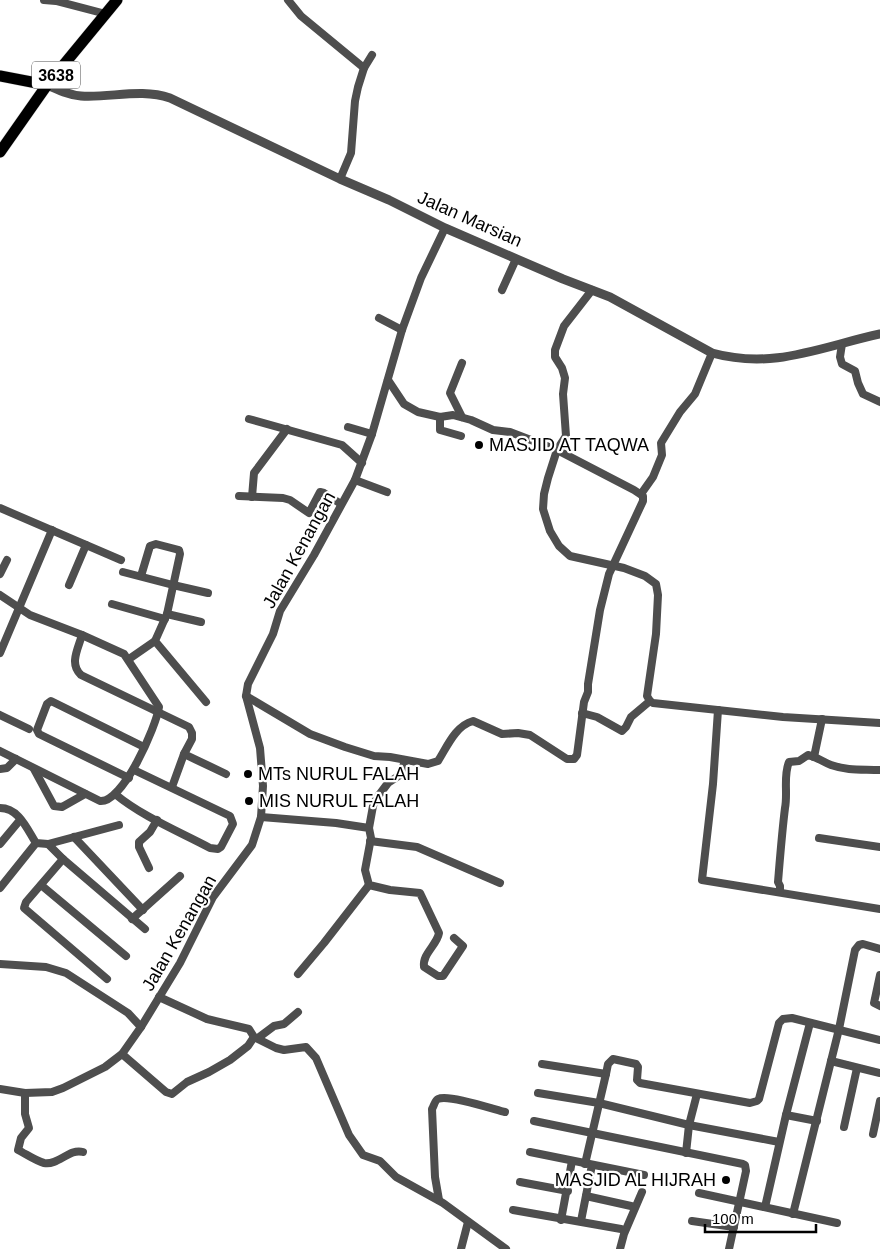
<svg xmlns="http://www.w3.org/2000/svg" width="880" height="1249" font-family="Arial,sans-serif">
<rect width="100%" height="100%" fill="#fff"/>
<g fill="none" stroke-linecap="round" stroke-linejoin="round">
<g stroke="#dbdbdb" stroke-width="12">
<g id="primary">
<path d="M 0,76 L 47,85"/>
<path d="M 0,152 L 47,85 L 117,0"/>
</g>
</g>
<g stroke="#4e4e4e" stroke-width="8">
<path d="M 44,0 L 56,1 L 106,14"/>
<path d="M 288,0 L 301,16 L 364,68"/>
<path d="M 340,179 L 351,153 L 355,101 L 358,87 L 364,68 L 372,55"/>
<path d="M 502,290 L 516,259"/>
<path d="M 592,290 L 564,326 L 555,350 L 555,357 L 562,368 L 565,378 L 563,394 L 566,436 L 557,450 L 548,478 L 544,494 L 543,509 L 550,531 L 559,546 L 570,556 L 624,568 L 645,576 L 656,584 L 658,595 L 656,634 L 647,696 L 650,701 L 653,703 L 783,717 L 880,723"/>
<path d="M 379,318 L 402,330"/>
<path d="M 842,344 L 840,357 L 842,364 L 855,371 L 858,383 L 863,394 L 880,402"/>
<path d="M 440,417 L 440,430 L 461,436"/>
<path d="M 462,417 L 450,393 L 462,363"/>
<path d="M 249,419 L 342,445 L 362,463"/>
<path d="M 348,427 L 372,434"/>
<path d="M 355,480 L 387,492"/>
<path d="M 641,494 L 653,477 L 662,455 L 661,443 L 680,412 L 695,394 L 712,353"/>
<path d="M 239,496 L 283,498 L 290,500 L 309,513 L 320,492 L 324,493 L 341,504"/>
<path d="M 252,497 L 254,473 L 287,429"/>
<path d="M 0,508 L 121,560"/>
<path d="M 123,572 L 173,585 L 208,593"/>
<path d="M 0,574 L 7,560"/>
<path d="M 141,576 L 150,546 L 156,544 L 179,550 L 180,554 L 167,614 L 155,641 L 206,702"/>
<path d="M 69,585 L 86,545"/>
<path d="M 0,595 L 30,615 L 82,635 C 78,649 69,664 81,675 L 189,727 L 192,733 L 192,739 L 184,754 L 172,787"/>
<path d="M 112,604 L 165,619"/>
<path d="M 167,614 L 201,622"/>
<path d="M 0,653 L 52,530"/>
<path d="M 129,659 L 155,641"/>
<path d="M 246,696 L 310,734 L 345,747 L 374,756 L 390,757 L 428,764 L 438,761 C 447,747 455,726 473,721 L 502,734 L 518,733 L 530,735 L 567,759 L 574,759 L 577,755 L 584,702 L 588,692 L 588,684 L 600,610 L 609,574 L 643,501 L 643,496 L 634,490 L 557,450 L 510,432 L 493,430 L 471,420 L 453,415 L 440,417 L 418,412 L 404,404 L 388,380"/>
<path d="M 718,710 L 713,784 L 702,880 L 880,909"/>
<path d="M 582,713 L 597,717 L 622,731 L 626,727 L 631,717 L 650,701"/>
<path d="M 0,715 L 29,729"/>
<path d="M 0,751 L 100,801 C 123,803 156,727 159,707 L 124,654 L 82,635"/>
<path d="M 184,754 L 226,774"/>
<path d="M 814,757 L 822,719"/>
<path d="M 0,769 L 7,768 L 16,759"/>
<path d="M 34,769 L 54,806 L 62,807 L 85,794"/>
<path d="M 129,778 L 39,734 L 37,730 L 47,704 L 51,701 L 144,747"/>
<path d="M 115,794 C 143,817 178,831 210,848 L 218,849 L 221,847 L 233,824 L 230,816 L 134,770"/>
<path d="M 0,808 C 19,808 27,829 36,843 L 48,844 L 63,859 L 145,929"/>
<path d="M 261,817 L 336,823 L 369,828 L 371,838 L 365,870 L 369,885 L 390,890 L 420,893 L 439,933 C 437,945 422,954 424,967 L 438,976 L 443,976 L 463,946 L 454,938"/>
<path d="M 369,828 L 373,806 L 376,799 L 388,783 L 400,775 L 405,761"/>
<path d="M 74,837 L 143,910"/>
<path d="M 819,838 L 880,847"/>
<path d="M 370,841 L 417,847 L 500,883"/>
<path d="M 0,844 L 20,820"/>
<path d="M 48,844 L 119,825"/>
<path d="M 63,859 L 26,902 L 24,908 L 107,979"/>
<path d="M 149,868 L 139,847 L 139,842 L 150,832 L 157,820"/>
<path d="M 41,885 L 126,956"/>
<path d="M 0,888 L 36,843"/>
<path d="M 780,892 L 780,886 L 778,882 C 780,858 782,832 785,808 C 788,793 783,776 789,762 L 799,761 L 808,755 C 817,757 823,762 831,765 C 848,771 863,769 880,770"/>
<path d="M 132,919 L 180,876"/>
<path d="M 0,964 L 46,967 L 66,973 L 128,1013 L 141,1027"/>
<path d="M 298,974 L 324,943 L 369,885"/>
<path d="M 880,975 L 874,1003 L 880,1006"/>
<path d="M 159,997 L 207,1019 L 249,1029 L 254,1037 L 276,1048 L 284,1050 L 306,1047 L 316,1058 L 349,1135 L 363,1155 L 380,1161 L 396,1177 L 443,1203 L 506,1249"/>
<path d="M 258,1038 L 274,1026 L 284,1024 L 298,1012"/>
<path d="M 122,1054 L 166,1092 L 172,1094 L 187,1082 L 209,1072 L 230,1060 L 248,1046 L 254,1037"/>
<path d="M 831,1061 L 880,1073"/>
<path d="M 542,1064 L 606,1074"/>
<path d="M 0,1089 L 25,1093 L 52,1092 L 63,1088 L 105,1067 L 122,1054 L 141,1027 L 180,963 L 213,897 L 252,845 L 261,817 L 263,786 L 260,748 L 246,696 L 248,684 L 273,634 L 280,611 L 314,555 L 355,480 L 372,434 L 402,330 L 421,278 L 445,228"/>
<path d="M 25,1093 L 25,1114 L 29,1128 L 21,1138 L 18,1150 C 26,1154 36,1161 44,1163 C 58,1166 69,1148 83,1152"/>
<path d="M 538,1093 L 599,1103 L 689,1125 L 779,1142"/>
<path d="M 786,1115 L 817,1121"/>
<path d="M 534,1121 L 743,1164 L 745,1165 L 746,1171 L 729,1249"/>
<path d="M 844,1127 L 857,1068"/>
<path d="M 873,1134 L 880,1101"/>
<path d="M 530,1152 L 644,1175"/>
<path d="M 686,1153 L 689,1125 L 697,1094"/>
<path d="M 585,1164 L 606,1074 L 608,1064 L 613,1059 L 636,1064 L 638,1067 L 637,1080 L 640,1083 L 750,1103 L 757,1101 L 759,1099 L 779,1023 L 783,1019 L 792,1018 L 880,1040"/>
<path d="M 520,1182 L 568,1191"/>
<path d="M 699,1193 L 837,1223"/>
<path d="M 586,1196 L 631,1206"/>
<path d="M 439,1200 L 435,1177 L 432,1109 C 434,1106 435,1100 438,1099 C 448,1094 493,1109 505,1112"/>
<path d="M 765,1207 L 786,1115 L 810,1023"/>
<path d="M 513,1210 L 621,1229"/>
<path d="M 793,1214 L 839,1029 L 855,950 L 859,945 L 863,944 L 880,949"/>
<path d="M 561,1220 L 572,1161"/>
<path d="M 581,1221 L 592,1165"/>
<path d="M 692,1221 L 734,1227"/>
<path d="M 461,1249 L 468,1222"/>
<path d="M 620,1249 L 624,1234 L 642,1192"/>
</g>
<path stroke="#4e4e4e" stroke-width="9" d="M 47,85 C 58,90 69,95 81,96 C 111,98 141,88 170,98 L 340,179 L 389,200 L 445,228 L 563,279 L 610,297 L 712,353 C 774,370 820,347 880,334"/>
<use href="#primary" stroke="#000" stroke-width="11"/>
</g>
<g fill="#000" stroke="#fff" stroke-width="2">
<circle cx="479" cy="445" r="5"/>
<circle cx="248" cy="774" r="5"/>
<circle cx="249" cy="801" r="5"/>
<circle cx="726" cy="1180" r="5"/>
</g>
<g text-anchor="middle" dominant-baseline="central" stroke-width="4.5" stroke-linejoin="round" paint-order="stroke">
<rect fill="#fff" stroke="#4c4c4c" stroke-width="1" x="32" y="61.5" width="48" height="27" rx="4"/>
<g font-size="16" font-weight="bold" fill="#000">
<text x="56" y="75">3638</text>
</g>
<g font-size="18" fill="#000" stroke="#fff">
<text transform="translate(470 219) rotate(24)">Jalan Marsian</text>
<text transform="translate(299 550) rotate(-61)">Jalan Kenangan</text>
<text transform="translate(179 933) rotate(-60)">Jalan Kenangan</text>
</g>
<g font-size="18" fill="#000" stroke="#fff" text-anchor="start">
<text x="489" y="445">MASJID AT TAQWA</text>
<text x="258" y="774">MTs NURUL FALAH</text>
<text x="259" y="801">MIS NURUL FALAH</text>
<text x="716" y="1180" text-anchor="end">MASJID AL HIJRAH</text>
</g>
</g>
<path d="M705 1224v8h111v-8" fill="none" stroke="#000000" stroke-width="2.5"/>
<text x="712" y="1224" font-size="15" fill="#000000" stroke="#ffffff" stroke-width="4" paint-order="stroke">100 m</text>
</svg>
